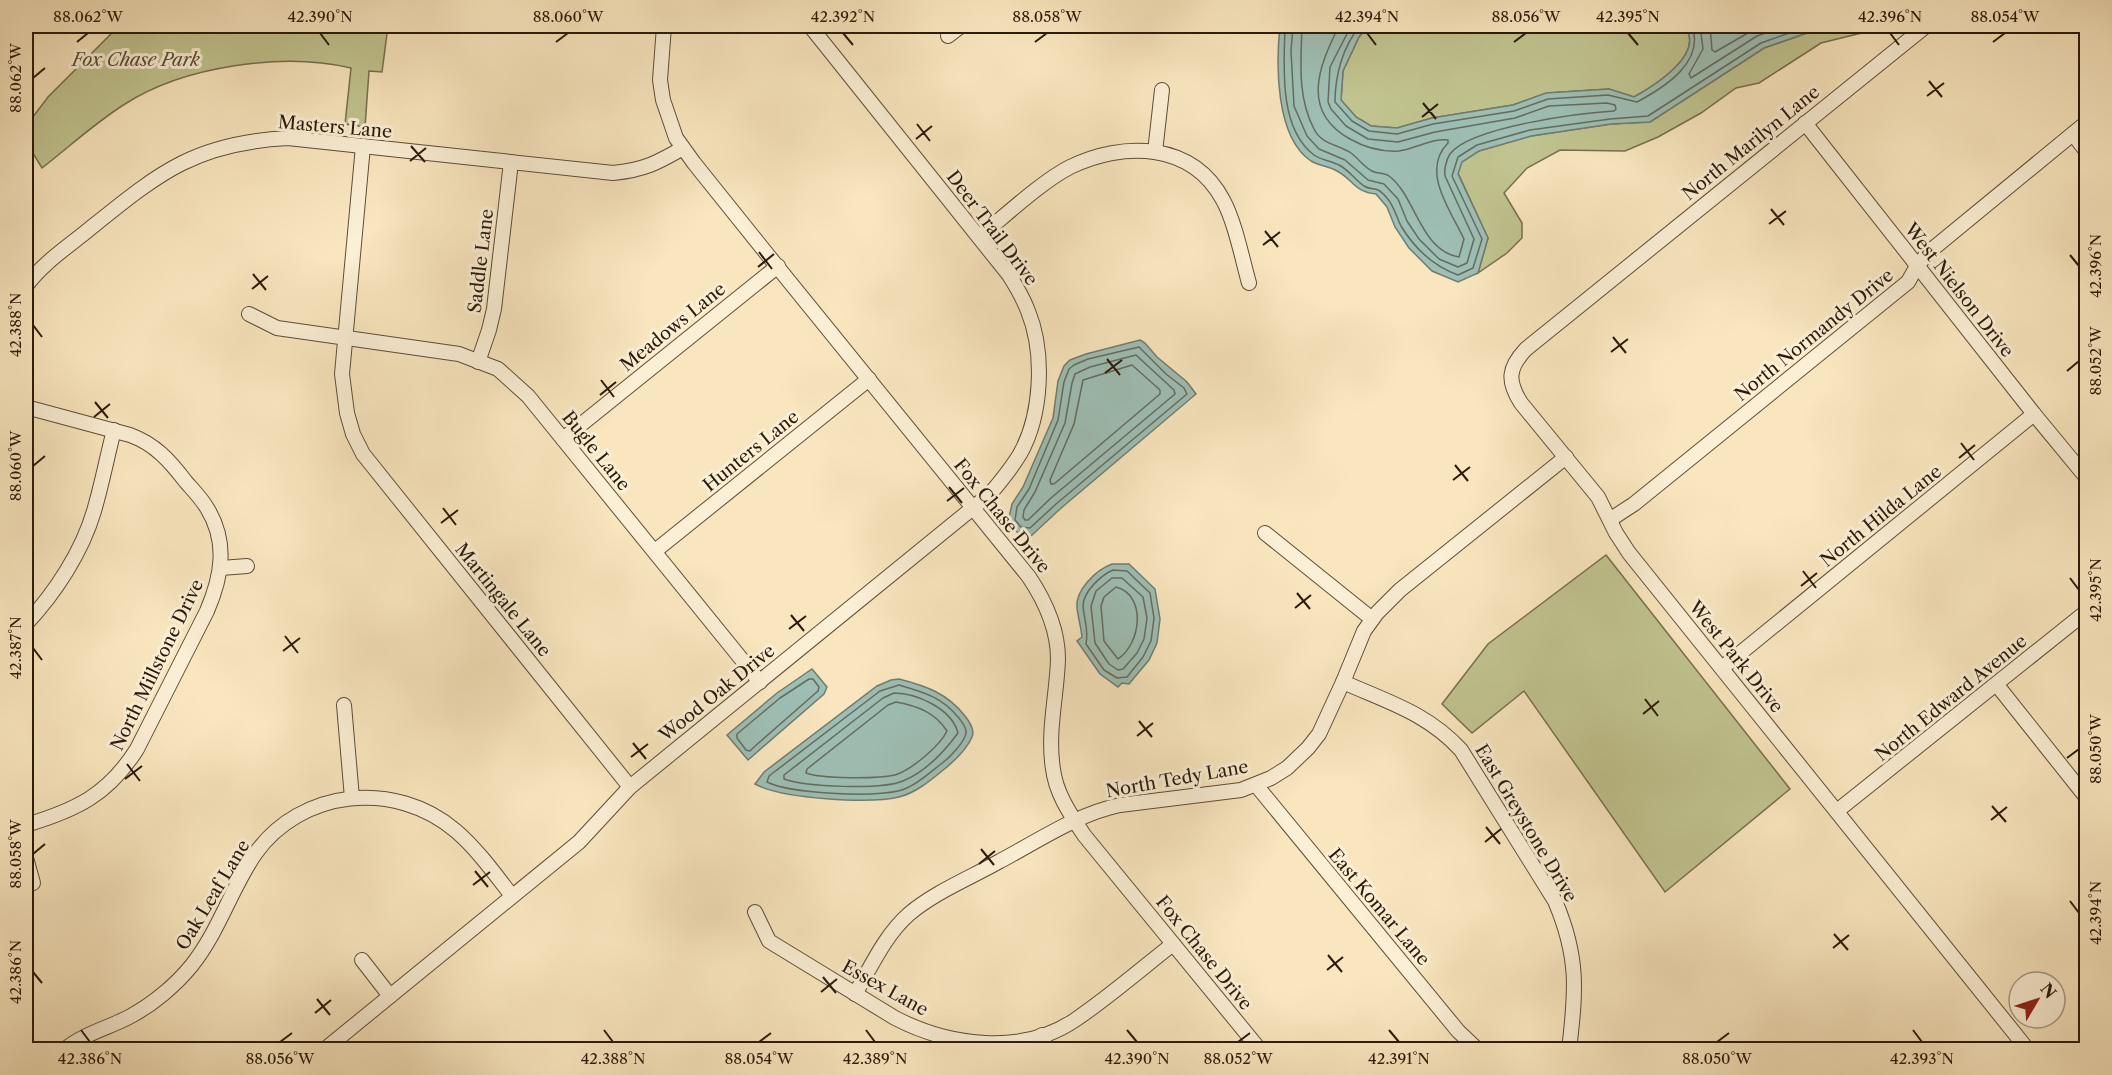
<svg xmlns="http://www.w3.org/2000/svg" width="2112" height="1075" font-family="'Libre Caslon Text',serif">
<rect width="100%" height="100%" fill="#f9e6bf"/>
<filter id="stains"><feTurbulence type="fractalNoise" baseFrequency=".00333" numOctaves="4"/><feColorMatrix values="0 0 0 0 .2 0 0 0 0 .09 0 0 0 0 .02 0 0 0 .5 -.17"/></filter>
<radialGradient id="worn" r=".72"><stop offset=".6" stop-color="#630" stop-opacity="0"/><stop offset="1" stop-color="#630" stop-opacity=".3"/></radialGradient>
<g fill="#c1c490" stroke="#766f4e" stroke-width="1.5">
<path d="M 119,26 L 388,26 L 382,72 L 369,71 L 365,127 L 345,124 L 351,68 C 283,52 184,66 125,104 C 96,122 69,147 42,168 L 26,142 L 26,126 L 48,97 Z"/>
<path d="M 1368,26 L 1684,26 C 1707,53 1654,86 1634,97 L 1609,89 L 1547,93 L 1513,105 L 1432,118 L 1397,128 L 1371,126 L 1356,117 L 1341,100 L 1343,71 L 1359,37 Z"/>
<path d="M 1827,26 L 1890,26 L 1821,43 L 1759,83 L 1736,88 L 1701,113 L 1658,137 L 1625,151 L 1560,150 L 1527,168 L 1504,193 L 1522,223 L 1522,238 L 1507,253 L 1478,273 L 1488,238 L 1458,173 L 1461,162 L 1478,151 L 1531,136 L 1611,124 L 1650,122 L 1764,48 Z"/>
<path d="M 1606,555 L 1790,789 L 1665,892 L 1524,691 L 1472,733 L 1442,704 L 1488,644 Z"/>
</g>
<g fill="#9ebfb5" stroke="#707d71" stroke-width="1.5">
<path d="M 1280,26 L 1368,26 L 1359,37 L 1343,71 L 1341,100 L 1356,117 L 1371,126 L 1397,128 L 1432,118 L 1513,105 L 1546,93 L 1609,89 L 1634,97 C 1654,86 1707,53 1684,26 L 1827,26 L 1764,48 L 1650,122 L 1611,124 L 1531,136 L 1479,151 L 1462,162 L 1458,174 L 1488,238 L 1478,273 L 1458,282 L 1432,271 L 1409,248 L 1395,227 L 1387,207 L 1376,194 C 1354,192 1354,180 1337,171 C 1329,166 1319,166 1311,161 C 1275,137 1276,63 1280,26 Z"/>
<path d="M 1140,340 L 1145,343 L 1157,357 L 1187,382 L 1196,394 L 1060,509 L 1031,536 L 1018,533 L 1008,522 L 1012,504 L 1023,487 L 1053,418 L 1058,381 L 1064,366 L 1070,360 L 1086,354 Z"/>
<path d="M 1112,564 L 1129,564 L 1155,589 L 1160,619 L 1157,643 L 1149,660 L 1129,684 L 1122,683 L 1118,687 L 1100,674 L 1077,641 L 1082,637 C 1081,627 1078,617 1077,608 C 1075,590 1096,570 1112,564 Z"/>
<path d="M 812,669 L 827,687 L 824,694 L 748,760 L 727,735 L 777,693 Z"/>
<path d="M 899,679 C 926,686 947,693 965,716 C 969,721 975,730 972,737 C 967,749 952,763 942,771 C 930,781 915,793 899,797 C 869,804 783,799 755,784 L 764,772 L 877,686 L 891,680 Z"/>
</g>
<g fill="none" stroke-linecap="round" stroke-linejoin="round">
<g stroke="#646c60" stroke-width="1.5">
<path d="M 1285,26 C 1284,64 1278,128 1314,155 C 1321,160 1331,161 1339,165 C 1349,170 1355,180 1364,186 C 1374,192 1375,184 1387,198 C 1394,206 1396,216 1401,226 C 1415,249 1433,266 1458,275 L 1473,268 L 1482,239 L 1452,176 L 1458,157 L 1477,145 L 1530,130 L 1610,119 L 1648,116 L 1761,43 L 1809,26"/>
<path d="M 1293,26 L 1291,51 L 1294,106 L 1307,136 L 1319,149 L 1345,160 L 1368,180 L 1384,184 L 1398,199 L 1407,221 L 1419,239 L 1439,259 L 1458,267 L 1467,263 L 1474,239 L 1445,176 C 1444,170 1446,160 1450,154 C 1470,127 1580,113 1614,111 L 1616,109 L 1615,105 L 1607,103 L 1549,106 L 1515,118 L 1435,132 L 1398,142 L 1368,139 L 1346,126 L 1331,109 L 1328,102 L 1330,67 L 1351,26"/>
<path d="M 1302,26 C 1301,60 1297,97 1314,129 C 1322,145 1338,144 1351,153 C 1358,158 1364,167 1372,171 C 1377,174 1383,172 1389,176 C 1416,196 1420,251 1459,257 L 1464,239 C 1451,211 1420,171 1448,143 L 1448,140 C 1432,138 1415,149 1399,151 C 1381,152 1364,147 1350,139 C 1300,111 1319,66 1339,26"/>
<path d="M 1360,26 C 1343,46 1335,75 1335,102 L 1352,121 L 1369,131 L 1397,134 L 1433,124 L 1514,111 L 1548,99 L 1608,95 L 1637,102 C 1665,87 1705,62 1692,26"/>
<path d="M 1700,26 L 1703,49 L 1689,74 L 1691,78 L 1757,36 L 1786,26"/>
<path d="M 1710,26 L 1712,50 L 1715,52 L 1760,26"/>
<path d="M 1139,347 L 1166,374 L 1184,388 L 1187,394 L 1056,504 L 1030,528 L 1021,527 L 1015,520 L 1017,507 L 1029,489 L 1058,420 L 1064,382 L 1069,369 L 1074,365 L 1088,359 Z"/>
<path d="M 1136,355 L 1174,390 L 1175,394 L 1051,498 L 1028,520 L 1025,520 L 1023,517 L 1024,510 L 1035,492 L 1065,423 L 1072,383 L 1075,374 L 1090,367 Z"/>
<path d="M 1132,365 L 1160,390 L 1160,394 L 1054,484 L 1051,484 L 1050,480 L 1074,424 L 1083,380 Z"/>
<path d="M 1113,570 L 1127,571 L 1150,593 L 1154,618 L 1151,641 L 1143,657 L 1127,677 L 1117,678 L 1104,670 L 1086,644 C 1089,631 1084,619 1083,606 C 1083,592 1101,575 1113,570 Z"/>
<path d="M 1122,578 L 1143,597 L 1147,618 L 1144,639 L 1137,653 L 1123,669 L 1118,670 L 1109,664 L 1095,643 L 1091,606 L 1096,591 L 1112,578 Z"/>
<path d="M 1116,587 C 1147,595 1141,644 1118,659 L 1104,641 L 1101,606 L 1104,597 Z"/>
<path d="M 809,679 L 813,679 L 819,687 L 818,691 L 754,747 L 750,751 L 746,750 L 737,738 L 737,734 L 780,698 Z"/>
<path d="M 899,685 C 923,692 942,697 958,717 C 961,721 967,727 966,733 C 965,742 948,759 941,764 C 928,774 914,787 898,791 C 871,797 792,794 767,782 L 769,776 L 880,691 Z"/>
<path d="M 894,693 C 917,693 952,709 958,733 C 944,752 925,772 903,781 C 881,790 806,787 784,779 L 784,775 L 883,698 Z"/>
<path d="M 896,702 C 917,706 935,712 947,731 C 940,746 911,770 895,775 C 877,779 823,779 806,773 L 807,769 L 888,705 Z"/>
</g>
<g stroke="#5e4d38" stroke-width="16">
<g id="minor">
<path d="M 664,26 L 660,80 L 663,100 L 676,138 L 694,163 L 767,254 L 1029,577 C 1045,601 1058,629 1058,659 C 1057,695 1047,732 1053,769 C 1056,794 1071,815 1084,835 L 1260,1050"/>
<path d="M 1926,26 L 1526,349 C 1508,368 1507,381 1521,403 L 1598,497 L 1616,533 L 1629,553 L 2028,1050"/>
<path d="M 948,36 L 961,26"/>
<path d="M 1805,123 L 2034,414 L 2086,477"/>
<path d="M 2073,134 L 2086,151"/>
<path d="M 363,146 L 342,374 L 347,413 L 353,434 L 363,454 L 630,787"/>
<path d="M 1155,152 L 1162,90"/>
<path d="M 979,237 C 1005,216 1041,182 1070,167 C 1123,141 1192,142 1223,200 C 1235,222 1242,258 1249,283"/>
<path d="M 26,286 C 42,264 66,248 87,231 C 158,174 193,143 288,138 L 613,173 C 644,170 657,163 683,148"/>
<path d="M 249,314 L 277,328 L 459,354 L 498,369 L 528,396 L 760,682"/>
<path d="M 478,362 L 489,330 L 494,309 L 511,162"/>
<path d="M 26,407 L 130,435 C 155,444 170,461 186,482 C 193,490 201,498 207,508 C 228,542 222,576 207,611 L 137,749 C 108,795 76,810 26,825"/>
<path d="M 563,439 L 778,266"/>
<path d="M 1611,519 L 1634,504 L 1908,282 L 1917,266 L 1929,252 L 2086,123"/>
<path d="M 1265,533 L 1372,619"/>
<path d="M 655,551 L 869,379"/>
<path d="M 221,568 L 247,566"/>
<path d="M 26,624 C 55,593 82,552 94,511 C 102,484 107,457 114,430"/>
<path d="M 1722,668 L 2034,414"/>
<path d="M 1343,682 C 1388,702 1427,713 1461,750 L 1555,901 C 1579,957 1576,991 1569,1050"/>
<path d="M 1997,685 L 2086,797"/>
<path d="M 344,705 L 352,798"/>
<path d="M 1256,785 L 1458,1031 L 1478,1050"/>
<path d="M 1837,811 L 2086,612"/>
<path d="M 26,858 L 33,883"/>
<path d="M 755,912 L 769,941 L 895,1018 C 949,1046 1022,1056 1075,1020 C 1109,997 1141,969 1173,944"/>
<path d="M 362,960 L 390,996"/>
<path d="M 855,994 C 871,967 885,935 909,914 C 935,892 970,878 1000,861 C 1038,841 1077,814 1120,805 L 1241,790 L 1271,778 L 1287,768 L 1308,748 L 1319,734 L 1343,682 L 1364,631 L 1377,613 L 1400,590 L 1566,457"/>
<path d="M 1042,1035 L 1047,1050"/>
<path d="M 64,1050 C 83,1034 108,1028 129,1017 C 152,1005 176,985 192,965 C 219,931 231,889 255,854 C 301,789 395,779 456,831 C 477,849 495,874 512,896"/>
<path d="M 324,1050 L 579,842 L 630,787 L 990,494 C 1000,482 1011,469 1020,454 C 1042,415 1045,353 1028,311 C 1023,298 1016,286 1009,275 L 810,26"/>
</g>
</g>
<use href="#minor" stroke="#fbefd5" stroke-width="14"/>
</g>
<path fill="none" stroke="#2a1a0b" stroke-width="2" d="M 320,33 L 329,45M 843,33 L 853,45M 1367,33 L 1376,45M 1628,33 L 1638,45M 1890,33 L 1899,45M 77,42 L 88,33M 556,42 L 568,33M 1035,42 L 1047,33M 1514,42 L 1526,33M 1993,42 L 2005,33M 33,78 L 45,68M 1929,81 L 1942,97M 1927,96 L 1944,83M 1423,103 L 1436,119M 1422,117 L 1438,104M 917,124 L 930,141M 916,139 L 932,126M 411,146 L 425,162M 410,161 L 426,148M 1771,209 L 1784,225M 1769,224 L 1786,211M 1265,231 L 1278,247M 1263,245 L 1280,232M 759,252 L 772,269M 2070,255 L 2079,266M 758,267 L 774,254M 253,274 L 266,290M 252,289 L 268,276M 33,325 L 42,337M 1613,337 L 1626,353M 1611,352 L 1628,339M 1107,359 L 1120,375M 2067,371 L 2079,361M 1105,373 L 1122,360M 601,380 L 614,397M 600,395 L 616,382M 95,402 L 108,418M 94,417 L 110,404M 1961,443 L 1974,460M 1959,458 L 1975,445M 1455,465 L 1468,481M 33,466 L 45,456M 1453,480 L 1470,467M 949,487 L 962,503M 947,501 L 964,488M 443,508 L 456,525M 441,523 L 458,510M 1803,571 L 1816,588M 2070,578 L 2079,590M 1801,586 L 1817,573M 1297,593 L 1310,609M 1295,608 L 1311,595M 791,615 L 804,631M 789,629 L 806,616M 285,636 L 298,653M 33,648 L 42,660M 283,651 L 300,638M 1645,699 L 1658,716M 1643,714 L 1659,701M 1139,721 L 1152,737M 1137,736 L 1153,723M 633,743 L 646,759M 631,757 L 648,744M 2067,758 L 2079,749M 127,764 L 140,781M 125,779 L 142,766M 1992,806 L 2006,822M 1991,820 L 2007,807M 1486,827 L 1500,844M 1485,842 L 1501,829M 981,849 L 994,865M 33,854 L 45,844M 979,864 L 995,851M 475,871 L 488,887M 473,885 L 490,872M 2070,901 L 2079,913M 1834,934 L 1848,950M 1833,948 L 1849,935M 1328,955 L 1342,972M 1327,970 L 1343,957M 33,972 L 42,983M 823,977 L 836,993M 821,992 L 837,979M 317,999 L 330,1015M 315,1013 L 331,1000M 81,1030 L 90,1042M 604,1030 L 613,1042M 866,1030 L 875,1042M 1127,1030 L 1137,1042M 1389,1030 L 1399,1042M 1913,1030 L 1922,1042M 280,1042 L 292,1033M 759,1042 L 771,1033M 1238,1042 L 1250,1033M 1717,1042 L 1729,1033"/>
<g text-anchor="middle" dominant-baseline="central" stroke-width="6" stroke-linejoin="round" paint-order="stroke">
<g font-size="18" font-style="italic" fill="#574d33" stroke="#fbefd5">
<text x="136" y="60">Fox Chase Park</text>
</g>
<g font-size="18" fill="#2a1a0b" stroke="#fbefd5">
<text transform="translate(335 127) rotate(5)">Masters Lane</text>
<text transform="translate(1751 143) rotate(-39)">North Marilyn Lane</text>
<text transform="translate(992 228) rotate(53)">Deer Trail Drive</text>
<text transform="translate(481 261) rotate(-83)">Saddle Lane</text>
<text transform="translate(1959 290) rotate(52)">West Nielson Drive</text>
<text transform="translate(673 327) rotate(-39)">Meadows Lane</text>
<text transform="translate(1814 335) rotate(-39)">North Normandy Drive</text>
<text transform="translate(596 451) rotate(51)">Bugle Lane</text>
<text transform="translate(751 451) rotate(-39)">Hunters Lane</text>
<text transform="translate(1002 516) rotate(51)">Fox Chase Drive</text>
<text transform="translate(1881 516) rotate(-39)">North Hilda Lane</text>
<text transform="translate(503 600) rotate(51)">Martingale Lane</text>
<text transform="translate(1736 657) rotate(51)">West Park Drive</text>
<text transform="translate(157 665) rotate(-64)">North Millstone Drive</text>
<text transform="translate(717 693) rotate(-39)">Wood Oak Drive</text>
<text transform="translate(1951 698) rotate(-39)">North Edward Avenue</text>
<text transform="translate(1177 779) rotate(-10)">North Tedy Lane</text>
<text transform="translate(1526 823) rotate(59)">East Greystone Drive</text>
<text transform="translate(213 895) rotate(-59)">Oak Leaf Lane</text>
<text transform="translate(1379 907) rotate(50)">East Komar Lane</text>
<text transform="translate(1204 953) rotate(51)">Fox Chase Drive</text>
<text transform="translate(885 988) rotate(29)">Essex Lane</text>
</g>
</g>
<rect width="2112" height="1075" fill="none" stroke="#f9e6bf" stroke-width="66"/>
<g transform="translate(2037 1000) rotate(51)"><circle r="28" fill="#fbefd5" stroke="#a79a84" stroke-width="1.5"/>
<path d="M0-4.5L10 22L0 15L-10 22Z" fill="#8f2418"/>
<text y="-9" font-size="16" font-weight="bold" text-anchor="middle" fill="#2a1a0b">N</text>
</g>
<rect x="33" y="33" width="2046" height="1009" fill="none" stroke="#2a1a0b" stroke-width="2"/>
<g font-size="15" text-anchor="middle" fill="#2a1a0b">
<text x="88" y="22">88.062°W</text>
<text x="320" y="22">42.390°N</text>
<text x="568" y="22">88.060°W</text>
<text x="843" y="22">42.392°N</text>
<text x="1047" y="22">88.058°W</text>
<text x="1367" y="22">42.394°N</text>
<text x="1526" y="22">88.056°W</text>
<text x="1628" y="22">42.395°N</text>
<text x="1890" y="22">42.396°N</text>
<text x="2005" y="22">88.054°W</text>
<text transform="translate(16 78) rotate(-90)" y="5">88.062°W</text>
<text transform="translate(2096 266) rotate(-90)" y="5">42.396°N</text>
<text transform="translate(16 325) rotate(-90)" y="5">42.388°N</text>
<text transform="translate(2096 361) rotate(-90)" y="5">88.052°W</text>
<text transform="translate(16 466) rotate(-90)" y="5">88.060°W</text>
<text transform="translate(2096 590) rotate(-90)" y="5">42.395°N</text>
<text transform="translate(16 648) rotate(-90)" y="5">42.387°N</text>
<text transform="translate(2096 749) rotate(-90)" y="5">88.050°W</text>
<text transform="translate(16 854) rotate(-90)" y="5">88.058°W</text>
<text transform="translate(2096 913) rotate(-90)" y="5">42.394°N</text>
<text transform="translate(16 972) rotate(-90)" y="5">42.386°N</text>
<text x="90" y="1064">42.386°N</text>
<text x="280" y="1064">88.056°W</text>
<text x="613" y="1064">42.388°N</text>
<text x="759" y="1064">88.054°W</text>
<text x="875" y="1064">42.389°N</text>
<text x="1137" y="1064">42.390°N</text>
<text x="1238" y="1064">88.052°W</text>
<text x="1399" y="1064">42.391°N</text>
<text x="1717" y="1064">88.050°W</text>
<text x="1922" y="1064">42.393°N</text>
</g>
<rect width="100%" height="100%" filter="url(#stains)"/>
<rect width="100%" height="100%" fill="url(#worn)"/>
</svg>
